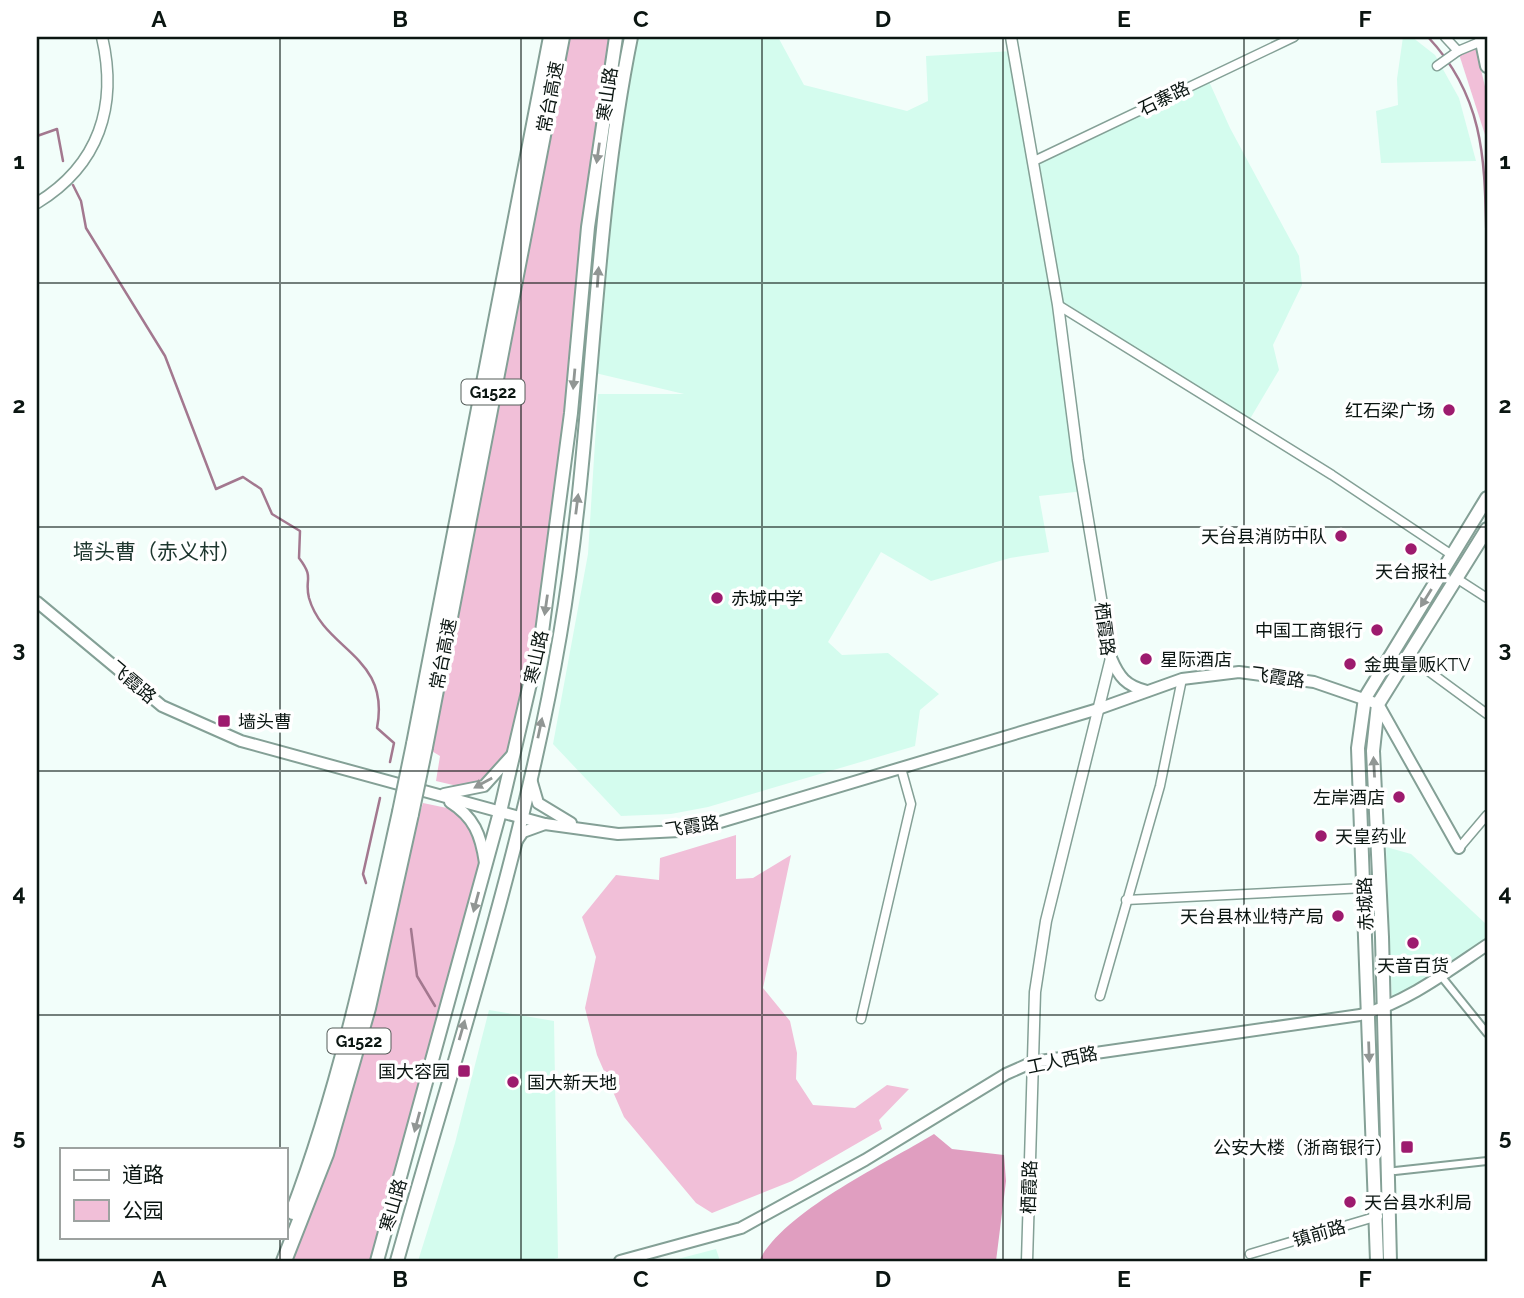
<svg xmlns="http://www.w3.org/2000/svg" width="1524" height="1298" font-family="Raleway,'Noto Sans SC',sans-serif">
<rect width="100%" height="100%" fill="#f2fefa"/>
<g fill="#d4fcee">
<path d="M 631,37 L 778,37 L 804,85 L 907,111 L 928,101 L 926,56 L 1013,51 L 1034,161 L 1207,77 L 1230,128 L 1299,256 L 1302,285 L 1273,345 L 1279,370 L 1247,424 L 1059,305 L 1084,491 L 1039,496 L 1049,552 L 1010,558 L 931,581 L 881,552 L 828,642 L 842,655 L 888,653 L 939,694 L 920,710 L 915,746 L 708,807 L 671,814 L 621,816 L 553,744 L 588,554 L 598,394 L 684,394 L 591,372 Z"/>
<path d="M 1403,37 L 1412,37 L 1435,55 L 1459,98 L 1476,161 L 1381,163 L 1376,111 L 1398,105 L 1397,79 Z"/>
<path d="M 1386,847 L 1411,854 L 1487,925 L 1487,945 L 1392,1002 Z"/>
<path d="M 489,1010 L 554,1021 L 558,1258 L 545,1261 L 418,1261 L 455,1143 Z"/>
<path d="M 716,1249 L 720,1261 L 670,1261 Z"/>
</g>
<g fill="#f1bfd8">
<path d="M 562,37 L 616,37 L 558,524 L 515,750 L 484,786 L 461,791 L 453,785 L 436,781 L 440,756 L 425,747 Z"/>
<path d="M 1475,44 L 1487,95 L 1487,141 L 1458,51 Z"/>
<path d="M 423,803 L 466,812 L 485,867 L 377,1261 L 284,1261 L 411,814 L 419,816 Z"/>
<path d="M 736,835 L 736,879 L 753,878 L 791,855 L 763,988 L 790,1021 L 797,1053 L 796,1079 L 813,1105 L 855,1108 L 887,1085 L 909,1089 L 879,1120 L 882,1129 L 792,1181 L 712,1213 L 696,1203 L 624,1117 L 597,1055 L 585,1008 L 596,957 L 582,917 L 616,875 L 659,880 L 660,858 Z"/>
</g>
<path fill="#e09ec0" d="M 934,1134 L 952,1149 L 1004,1155 L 1006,1181 L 996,1261 L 759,1261 C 784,1211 885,1164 934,1134 Z"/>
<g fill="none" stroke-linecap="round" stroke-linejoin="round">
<g stroke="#a3788f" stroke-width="2.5">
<path d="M 1428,37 C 1490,103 1484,172 1487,256"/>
<path d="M 37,136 L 57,129 L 63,161"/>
<path d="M 73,185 L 81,201 L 86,228 L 165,356 L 216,489 L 243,477 L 261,489 L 272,514 L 300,531 L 299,558 C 315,579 304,578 309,598 C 324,651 391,655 377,728 L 394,743 L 390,762"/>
<path d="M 366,883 L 363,874 L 380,798"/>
<path d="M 411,929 L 417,976 L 435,1006"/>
</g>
<g stroke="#84a096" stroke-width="10">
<g id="pedestrian">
<path d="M 1441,976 L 1487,1033"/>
<path d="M 1395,1171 L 1487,1161"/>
</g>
</g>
<g stroke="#84a096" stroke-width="11">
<g id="minor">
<path d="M 1445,37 L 1458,51 L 1482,41"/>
<path d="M 1437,66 L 1458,51"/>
<path d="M 1034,161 L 1294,37"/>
<path d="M 1058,305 L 1332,475 L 1452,555"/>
<path d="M 1456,578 L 1487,598"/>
<path d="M 1408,656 L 1487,714"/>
<path d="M 1459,848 L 1487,815"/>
<path d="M 1126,900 L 1364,888"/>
<path d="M 1100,996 L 1160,786 L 1182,679"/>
<path d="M 861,1019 L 911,804 L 901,768"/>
<path d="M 1250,1254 L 1378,1216"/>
</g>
</g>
<g stroke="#84a096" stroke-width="13">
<g id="tertiary">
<path d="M 1011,37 L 1058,305 L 1078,460 L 1111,658 L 1046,921 L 1035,992 L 1027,1261"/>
<path d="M 37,203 C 99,165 118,106 102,37"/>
</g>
</g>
<g stroke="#84a096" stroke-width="14">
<g id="secondary">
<path d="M 37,602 L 162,706 L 241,741 L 545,824 L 618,834 L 680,831 L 717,823 L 1098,709 L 1182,679 L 1239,672 L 1314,682 L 1378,704 L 1459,848"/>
<path d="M 1111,658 C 1119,677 1126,686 1147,691"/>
<path d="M 531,779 L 538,803 L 571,823"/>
<path d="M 444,794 L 484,786 L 512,755"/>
<path d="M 450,802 C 474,817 481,835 485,863"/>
<path d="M 516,842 L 523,832 L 545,824"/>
<path d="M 620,1261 L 741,1228 L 865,1160 L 1006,1074 L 1033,1062 L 1360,1015 C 1406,1003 1448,971 1487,945"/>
</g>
</g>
<g stroke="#84a096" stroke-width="16">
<g id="primary">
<path d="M 1481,37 L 1487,66"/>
<path d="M 377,1261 L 500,812 L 542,632 L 571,413 L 588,227 L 616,37"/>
<path d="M 397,1261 C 455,1055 524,847 560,635 C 594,437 591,234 631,37"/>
<path d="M 1377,1261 L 1358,748 L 1365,698 L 1487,498"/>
<path d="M 1390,1261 L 1382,937 L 1373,751 L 1378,704 L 1487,529"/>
</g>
</g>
<g stroke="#84a096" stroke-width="18">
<g id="motorway">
<path d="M 414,744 L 551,37"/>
<path d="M 425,747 L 562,37"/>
<path d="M 293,1212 C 342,1083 370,947 400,812"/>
<path d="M 284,1261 L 326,1154 L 368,1008 L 411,814"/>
</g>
</g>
<use href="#pedestrian" stroke="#fff" stroke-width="6"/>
<use href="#minor" stroke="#fff" stroke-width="8"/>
<use href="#tertiary" stroke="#fff" stroke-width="10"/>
<use href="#secondary" stroke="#fff" stroke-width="10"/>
<use href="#primary" stroke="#fff" stroke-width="12"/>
<use href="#motorway" stroke="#fff" stroke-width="14"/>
<g stroke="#84a096" stroke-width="18" stroke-linecap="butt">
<g id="motorway-bridge">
<path d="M 400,812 L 414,744"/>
<path d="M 411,814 L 425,747"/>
</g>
</g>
<use href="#motorway-bridge" stroke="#fff" stroke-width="14"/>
</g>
<defs><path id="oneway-solid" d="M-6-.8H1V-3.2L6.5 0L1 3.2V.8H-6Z" transform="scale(1.75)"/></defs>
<g fill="#919694">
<use href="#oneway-solid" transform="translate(598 153) rotate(98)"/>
<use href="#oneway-solid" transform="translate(598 277) rotate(-86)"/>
<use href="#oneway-solid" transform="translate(574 379) rotate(95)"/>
<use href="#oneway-solid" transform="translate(577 504) rotate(-83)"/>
<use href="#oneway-solid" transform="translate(1426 598) rotate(122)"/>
<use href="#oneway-solid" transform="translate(546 605) rotate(98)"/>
<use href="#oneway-solid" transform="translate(540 728) rotate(-78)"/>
<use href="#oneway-solid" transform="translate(1374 767) rotate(-93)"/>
<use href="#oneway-solid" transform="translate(483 783) rotate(151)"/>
<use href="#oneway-solid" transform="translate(476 902) rotate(105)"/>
<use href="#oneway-solid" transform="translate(462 1030) rotate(-74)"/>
<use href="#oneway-solid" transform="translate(1369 1052) rotate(88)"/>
<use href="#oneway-solid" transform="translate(417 1122) rotate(105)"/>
</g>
<path fill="none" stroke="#0b1612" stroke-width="2" stroke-opacity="0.55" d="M 280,37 L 280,1149M 521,37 L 521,1261M 762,37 L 762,1261M 1003,37 L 1003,1261M 1244,37 L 1244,1261M 37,283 L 1487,283M 37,527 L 1487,527M 37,771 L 1487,771M 37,1015 L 1487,1015M 280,1237 L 280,1261"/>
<g fill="#9d1b6e" stroke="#fff" stroke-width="2.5">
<circle cx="1449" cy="410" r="7"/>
<circle cx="1341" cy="536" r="7"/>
<circle cx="1411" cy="549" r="7"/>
<circle cx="717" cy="598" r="7"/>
<circle cx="1377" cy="630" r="7"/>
<circle cx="1146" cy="659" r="7"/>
<circle cx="1350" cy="664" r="7"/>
<rect x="217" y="714" width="14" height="14" rx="3.5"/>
<circle cx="1399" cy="797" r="7"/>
<circle cx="1321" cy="836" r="7"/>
<circle cx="1338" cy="916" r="7"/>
<circle cx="1413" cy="943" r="7"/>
<rect x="457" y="1064" width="14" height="14" rx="3.5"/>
<circle cx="513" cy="1082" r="7"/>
<rect x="1400" y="1140" width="14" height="14" rx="3.5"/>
<circle cx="1350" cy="1202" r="7"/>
</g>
<g text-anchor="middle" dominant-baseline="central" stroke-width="7" stroke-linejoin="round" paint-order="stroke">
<g fill="#fff" stroke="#545c59" stroke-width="2">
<rect x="461.5" y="379.5" width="63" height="25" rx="5"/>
<rect x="327.5" y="1028.5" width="63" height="25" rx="5"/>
</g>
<g font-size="16" font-weight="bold" fill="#0b1612">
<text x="493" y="392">G1522</text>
<text x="359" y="1041">G1522</text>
</g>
<g font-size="18" fill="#0b1612" stroke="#fff">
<text transform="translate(607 94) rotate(-82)">寒山路</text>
<text transform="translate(550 97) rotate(-79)">常台高速</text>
<text transform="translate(1164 98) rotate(-26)">石寨路</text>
<text transform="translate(1105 629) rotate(83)">栖霞路</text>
<text transform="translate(443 654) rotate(-79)">常台高速</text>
<text transform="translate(536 657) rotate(-78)">寒山路</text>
<text transform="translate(1278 677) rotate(8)">飞霞路</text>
<text transform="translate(133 682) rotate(40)">飞霞路</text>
<text transform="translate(692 826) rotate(-9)">飞霞路</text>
<text transform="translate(1365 904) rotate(-92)">赤城路</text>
<text transform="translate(1062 1060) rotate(-12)">工人西路</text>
<text transform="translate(1029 1187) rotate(-88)">栖霞路</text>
<text transform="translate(393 1205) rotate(-74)">寒山路</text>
<text transform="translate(1319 1233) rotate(-16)">镇前路</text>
</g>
<g font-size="18" fill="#0b1612" stroke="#fff" text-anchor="end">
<text x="1435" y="410">红石梁广场</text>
<text x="1327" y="536">天台县消防中队</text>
<text x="1411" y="571" text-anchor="middle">天台报社</text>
<text x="731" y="598" text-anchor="start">赤城中学</text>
<text x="1363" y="630">中国工商银行</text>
<text x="1160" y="659" text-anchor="start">星际酒店</text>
<text x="1364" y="664" text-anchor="start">金典量贩KTV</text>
<text x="238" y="721" text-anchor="start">墙头曹</text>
<text x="1385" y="797">左岸酒店</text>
<text x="1335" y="836" text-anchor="start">天皇药业</text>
<text x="1324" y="916">天台县林业特产局</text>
<text x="1413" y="965" text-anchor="middle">天音百货</text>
<text x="450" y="1071">国大容园</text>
<text x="527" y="1082" text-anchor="start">国大新天地</text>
<text x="1393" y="1147">公安大楼（浙商银行）</text>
<text x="1364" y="1202" text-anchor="start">天台县水利局</text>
</g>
<g font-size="21" fill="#1d362e" stroke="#fff">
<text x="157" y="551">墙头曹（赤义村）</text>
</g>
</g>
<rect width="1524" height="1298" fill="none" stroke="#ffffff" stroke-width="77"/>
<rect x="60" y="1148" width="228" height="91" fill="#ffffff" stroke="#9da2a0" stroke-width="2"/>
<rect x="74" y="1170" width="35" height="10" fill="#ffffff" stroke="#9da2a0" stroke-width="2"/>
<text x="122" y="1182" font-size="21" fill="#0b1612">道路</text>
<rect x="74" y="1200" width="35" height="21" fill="#f1bfd8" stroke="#9da2a0" stroke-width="2"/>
<text x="122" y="1218" font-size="21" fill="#0b1612">公园</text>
<rect x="38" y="38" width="1448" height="1222" fill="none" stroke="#0b1612" stroke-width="2.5"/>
<g font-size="23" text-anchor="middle" font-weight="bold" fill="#0b1612">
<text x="159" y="27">A</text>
<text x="400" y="27">B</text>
<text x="641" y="27">C</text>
<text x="883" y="27">D</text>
<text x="1124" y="27">E</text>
<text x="1365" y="27">F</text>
<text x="19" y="169">1</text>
<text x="1505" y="169">1</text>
<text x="19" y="413">2</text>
<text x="1505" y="413">2</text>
<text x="19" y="657">3</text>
<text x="1505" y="657">3</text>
<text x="19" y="901">4</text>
<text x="1505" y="901">4</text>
<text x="19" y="1145">5</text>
<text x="1505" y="1145">5</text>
<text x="159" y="1287">A</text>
<text x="400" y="1287">B</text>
<text x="641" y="1287">C</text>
<text x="883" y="1287">D</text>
<text x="1124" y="1287">E</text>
<text x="1365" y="1287">F</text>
</g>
</svg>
